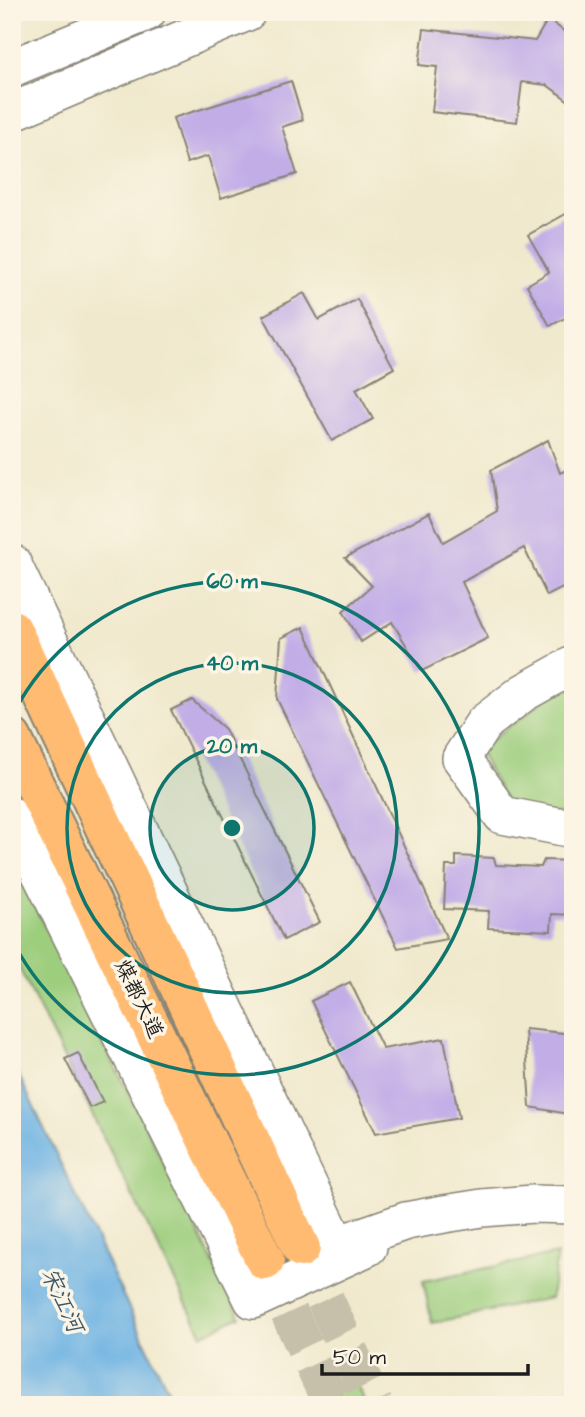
<svg xmlns="http://www.w3.org/2000/svg" width="585" height="1417" font-family="'Architects Daughter','LXGW WenKai TC',sans-serif">
<rect width="100%" height="100%" fill="#fcf5e5"/>
<filter id="ink" filterUnits="userSpaceOnUse"><feTurbulence type="fractalNoise" baseFrequency=".0143" numOctaves="2"/><feDisplacementMap in="SourceGraphic" scale="14" xChannelSelector="R" yChannelSelector="G"/><feConvolveMatrix kernelMatrix="1 2 1 2 8 2 1 2 1" color-interpolation-filters="sRGB"/></filter>
<filter id="wash" filterUnits="userSpaceOnUse"><feTurbulence type="fractalNoise" baseFrequency=".00686" numOctaves="4" result="noise"/><feDisplacementMap in="SourceGraphic" scale="28" xChannelSelector="R" yChannelSelector="G"/><feGaussianBlur stdDeviation="1.57" result="paint"/><feColorMatrix in="noise" values="0 0 0 0 0 0 0 0 0 0 0 0 0 0 0 0 0 1.4 0 .05"/><feComposite in="paint" operator="in"/></filter>
<g filter="url(#wash)">
<rect width="100%" height="100%" fill="#f0e9cd"/>
<g fill="#9dce7e" stroke="#5c754d" stroke-width="2">
<path d="M 573,678 L 573,817 L 508,806 L 478,750 Z"/>
<path d="M 12,860 L 240,1316 L 202,1335 L 12,954 Z"/>
<path d="M 557,1254 L 551,1298 L 432,1323 L 423,1281 Z"/>
<path d="M 352,1375 L 366,1405 L 338,1405 L 330,1386 Z"/>
</g>
<path fill="#6db2e3" stroke="#446780" stroke-width="2" d="M 12,1061 L 175,1405 L 12,1405 Z"/>
<g id="blocks">
<g fill="#c2ade7">
<path d="M 548,19 L 573,38 L 573,104 L 547,85 L 522,82 L 517,122 L 432,112 L 437,67 L 419,65 L 424,29 L 535,41 Z"/>
<path d="M 291,81 L 303,120 L 282,127 L 297,174 L 221,198 L 208,156 L 187,163 L 173,118 Z"/>
<path d="M 573,210 L 573,314 L 550,326 L 527,285 L 549,272 L 528,235 Z"/>
<path d="M 304,293 L 319,320 L 357,299 L 394,368 L 356,389 L 373,419 L 332,441 L 263,316 Z"/>
<path d="M 548,440 L 560,473 L 573,467 L 573,583 L 547,596 L 524,548 L 462,582 L 488,638 L 422,671 L 392,622 L 361,642 L 343,611 L 372,586 L 345,558 L 429,513 L 443,542 L 497,511 L 491,470 Z"/>
<path d="M 303,627 L 447,939 L 398,948 L 277,699 L 281,638 Z"/>
<path d="M 192,700 L 225,729 L 320,922 L 284,940 L 171,710 Z"/>
<path d="M 456,856 L 494,858 L 496,865 L 541,867 L 544,860 L 573,861 L 573,915 L 552,914 L 551,931 L 488,928 L 489,911 L 444,909 L 446,866 L 456,866 Z"/>
<path d="M 350,982 L 383,1049 L 444,1038 L 459,1118 L 376,1133 L 311,1001 Z"/>
<path d="M 525,1029 L 573,1034 L 573,1115 L 530,1107 Z"/>
<path d="M 78,1053 L 103,1102 L 90,1108 L 65,1059 Z"/>
</g>
</g>
</g>
<g filter="url(#ink)">
<use href="#blocks" fill-opacity="0" stroke="#868274" stroke-width="2"/>
<g fill="none" stroke-linecap="round" stroke-linejoin="round">
<g stroke="#c6c0aa" stroke-width="38" stroke-dasharray="38 19" stroke-linecap="butt">
<path d="M 301,1248 L 374,1405"/>
<path d="M 265,1261 L 332,1405"/>
</g>
<g stroke="#868274" stroke-width="40">
<g id="minor">
<path d="M 12,68 L 147,12"/>
<path d="M 12,112 L 247,12"/>
<path d="M 12,563 L 337,1245 L 406,1221 L 444,1214 L 482,1208 L 533,1204 L 573,1205"/>
<path d="M 573,665 L 523,693 L 484,723 L 461,758 L 502,815 L 573,829"/>
<path d="M 12,816 L 253,1300 L 368,1247"/>
</g>
</g>
<g stroke="#868274" stroke-width="42">
<g id="major">
<path d="M 12,629 L 301,1248"/>
<path d="M 12,738 L 265,1261"/>
</g>
</g>
<use href="#minor" stroke="#fff" stroke-width="37"/>
<use href="#major" stroke="#ffbb71" stroke-width="38"/>
</g>
</g>
<circle cx="232" cy="828" r="82" fill="#0f766e" fill-opacity=".12"/>
<g fill="none" stroke="#0f766e" stroke-width="3.5">
<circle cx="232" cy="828" r="82"/>
<circle cx="232" cy="828" r="165"/>
<path d="M13 714A247 247 0 1 1 13 942"/>
</g>
<g text-anchor="middle" dominant-baseline="central" stroke-width="7" stroke-linejoin="round" paint-order="stroke">
<g font-size="21" fill="#1c1c1c" stroke="#fcf5e5">
<text transform="translate(139 999) rotate(64)">煤都大道</text>
</g>
<g font-size="23" font-style="italic" fill="#3c586c" stroke="#fcf5e5">
<text transform="translate(62 1300) rotate(65)">宋江河</text>
</g>
</g>
<circle cx="232" cy="828" r="10" fill="#0f766e" stroke="#fcf5e5" stroke-width="3.5"/>
<g font-size="21" text-anchor="middle" font-weight="bold" fill="#0f766e" stroke="#fcf5e5" stroke-width="7" stroke-linejoin="round" paint-order="stroke">
<text x="232" y="588">60 m</text>
<text x="232" y="670">40 m</text>
<text x="232" y="753">20 m</text>
</g>
<rect width="585" height="1417" fill="none" stroke="#fcf5e5" stroke-width="42"/>
<path d="M322 1364v10h206v-10" fill="none" stroke="#1c1c1c" stroke-width="3.5"/>
<text x="333" y="1364" font-size="21" fill="#1c1c1c" stroke="#fcf5e5" stroke-width="5" paint-order="stroke">50 m</text>
</svg>
